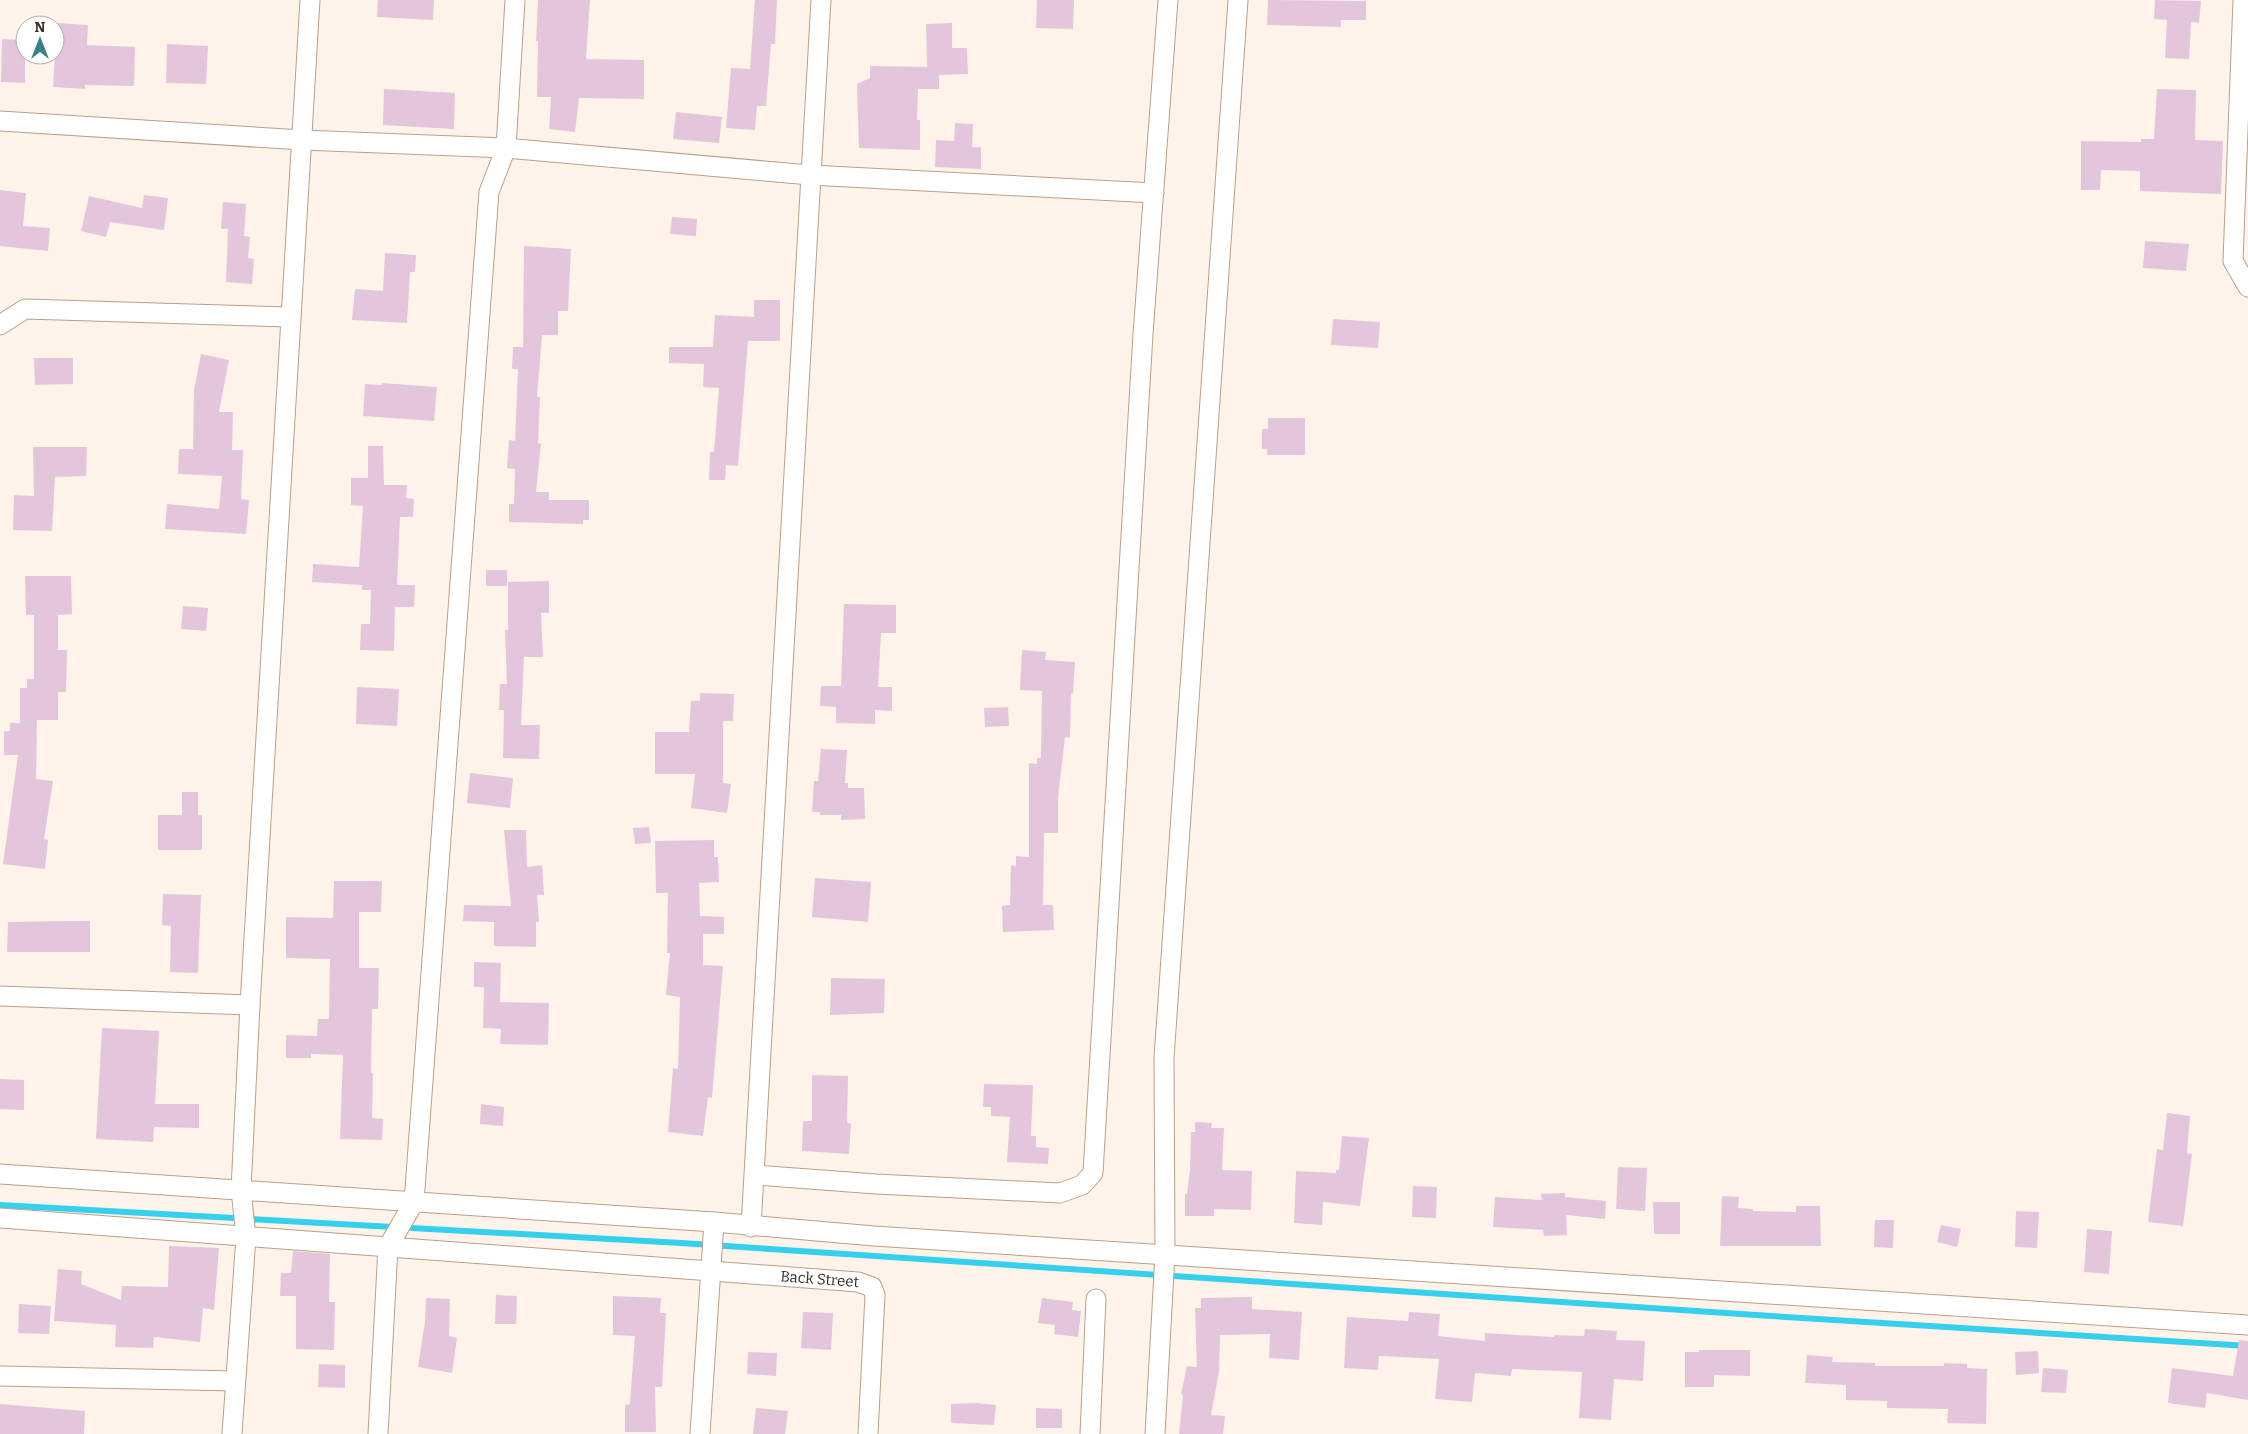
<svg xmlns="http://www.w3.org/2000/svg" width="2248" height="1434" font-family="Bitter,serif">
<rect width="100%" height="100%" fill="#fff3ea"/>
<g fill="none" stroke-linecap="round" stroke-linejoin="round">
<path stroke="#35d0ee" stroke-width="6" d="M 0,1205 L 681,1243 L 1771,1316 L 2248,1346"/>
</g>
<g fill="#e3c6db">
<path d="M 378,0 L 434,0 L 433,20 L 377,17 Z"/>
<path d="M 538,0 L 590,0 L 586,59 L 644,60 L 644,99 L 579,98 L 575,132 L 549,129 L 551,97 L 537,97 L 538,41 L 536,41 Z"/>
<path d="M 755,0 L 777,0 L 775,44 L 771,44 L 766,106 L 757,106 L 755,130 L 726,128 L 731,68 L 750,69 Z"/>
<path d="M 1037,0 L 1074,0 L 1073,29 L 1036,28 Z"/>
<path d="M 1268,0 L 1366,1 L 1366,20 L 1341,20 L 1341,27 L 1267,25 Z"/>
<path d="M 2155,0 L 2201,1 L 2199,23 L 2191,22 L 2189,59 L 2165,58 L 2167,20 L 2154,19 Z"/>
<path d="M 57,23 L 88,25 L 87,45 L 135,47 L 134,86 L 85,85 L 85,89 L 53,87 Z"/>
<path d="M 952,23 L 952,48 L 967,48 L 968,74 L 939,75 L 939,89 L 918,89 L 917,120 L 920,120 L 920,150 L 859,148 L 857,84 L 870,78 L 870,66 L 927,67 L 926,24 Z"/>
<path d="M 2,39 L 25,40 L 25,83 L 1,82 Z"/>
<path d="M 167,44 L 208,46 L 206,84 L 166,83 Z"/>
<path d="M 384,89 L 455,93 L 454,129 L 383,125 Z"/>
<path d="M 2157,89 L 2196,90 L 2195,140 L 2223,141 L 2221,194 L 2140,191 L 2140,171 L 2101,170 L 2100,190 L 2081,190 L 2081,141 L 2141,142 L 2141,139 L 2154,139 Z"/>
<path d="M 676,112 L 722,117 L 719,143 L 673,139 Z"/>
<path d="M 955,123 L 973,124 L 972,147 L 981,147 L 981,169 L 935,167 L 936,140 L 954,141 Z"/>
<path d="M 0,190 L 26,193 L 23,226 L 50,228 L 48,251 L 0,246 Z"/>
<path d="M 144,195 L 168,198 L 164,230 L 110,222 L 106,237 L 81,231 L 89,196 L 142,208 Z"/>
<path d="M 223,202 L 246,204 L 244,236 L 250,237 L 248,258 L 254,259 L 252,284 L 226,282 L 228,229 L 221,229 Z"/>
<path d="M 672,217 L 697,219 L 696,236 L 670,234 Z"/>
<path d="M 2145,241 L 2189,244 L 2186,271 L 2143,268 Z"/>
<path d="M 524,246 L 571,249 L 568,311 L 558,311 L 558,335 L 542,335 L 537,397 L 540,397 L 538,443 L 541,444 L 536,492 L 549,492 L 549,500 L 589,500 L 589,520 L 583,520 L 583,524 L 509,522 L 509,504 L 514,504 L 515,469 L 507,468 L 509,440 L 515,441 L 518,369 L 512,369 L 513,347 L 523,347 Z"/>
<path d="M 385,253 L 416,255 L 415,272 L 410,272 L 407,323 L 352,320 L 355,289 L 383,291 Z"/>
<path d="M 754,300 L 780,300 L 780,341 L 748,341 L 738,466 L 726,465 L 725,480 L 709,480 L 710,452 L 714,452 L 719,388 L 703,387 L 704,364 L 669,363 L 669,347 L 713,347 L 715,315 L 754,317 Z"/>
<path d="M 1333,319 L 1380,322 L 1378,348 L 1331,345 Z"/>
<path d="M 201,354 L 229,360 L 219,412 L 233,412 L 232,450 L 243,450 L 241,499 L 249,500 L 246,534 L 165,529 L 167,504 L 219,509 L 222,476 L 178,474 L 179,449 L 193,449 L 194,390 Z"/>
<path d="M 34,358 L 73,358 L 73,384 L 35,385 Z"/>
<path d="M 382,383 L 437,387 L 434,421 L 363,416 L 365,384 L 382,385 Z"/>
<path d="M 1268,418 L 1305,418 L 1305,455 L 1267,455 L 1267,449 L 1262,449 L 1262,429 L 1268,429 Z"/>
<path d="M 368,446 L 383,446 L 384,485 L 407,485 L 406,498 L 414,499 L 413,517 L 400,517 L 397,585 L 415,585 L 414,607 L 395,607 L 394,651 L 360,650 L 361,624 L 370,624 L 371,590 L 362,590 L 362,585 L 312,582 L 313,564 L 359,567 L 363,506 L 351,505 L 351,478 L 368,478 Z"/>
<path d="M 33,447 L 87,447 L 86,476 L 55,477 L 52,531 L 13,530 L 14,495 L 34,496 Z"/>
<rect x="486" y="570" width="21" height="16"/>
<path d="M 25,576 L 71,576 L 72,614 L 58,615 L 58,650 L 67,650 L 66,692 L 58,692 L 58,720 L 37,720 L 36,779 L 53,781 L 44,839 L 48,840 L 45,869 L 3,864 L 18,755 L 4,755 L 4,731 L 10,731 L 10,723 L 20,723 L 20,688 L 27,688 L 27,679 L 34,679 L 34,615 L 26,615 Z"/>
<path d="M 549,581 L 549,613 L 541,613 L 543,657 L 524,657 L 521,725 L 540,725 L 539,759 L 503,758 L 504,710 L 499,710 L 500,684 L 507,684 L 505,630 L 508,630 L 508,582 Z"/>
<path d="M 844,604 L 896,605 L 896,633 L 881,633 L 878,687 L 892,687 L 892,711 L 875,710 L 875,724 L 836,723 L 836,707 L 820,706 L 821,686 L 841,686 Z"/>
<path d="M 183,606 L 208,608 L 206,631 L 181,629 Z"/>
<path d="M 1022,650 L 1046,652 L 1045,660 L 1075,662 L 1073,693 L 1071,693 L 1070,738 L 1065,737 L 1058,798 L 1058,833 L 1044,833 L 1043,905 L 1053,905 L 1054,930 L 1003,932 L 1002,906 L 1010,905 L 1011,865 L 1016,866 L 1016,856 L 1029,857 L 1029,763 L 1037,764 L 1037,758 L 1041,758 L 1042,691 L 1020,690 Z"/>
<path d="M 357,687 L 399,689 L 397,726 L 356,724 Z"/>
<path d="M 700,693 L 734,694 L 733,721 L 723,721 L 723,783 L 731,784 L 727,813 L 691,808 L 695,774 L 655,774 L 655,732 L 689,732 L 691,701 L 700,701 Z"/>
<path d="M 1008,707 L 1009,726 L 985,727 L 984,708 Z"/>
<path d="M 821,749 L 847,750 L 845,783 L 848,783 L 848,788 L 864,788 L 865,819 L 841,820 L 841,815 L 820,815 L 820,812 L 812,812 L 814,781 L 818,781 Z"/>
<path d="M 470,773 L 513,778 L 510,808 L 467,803 Z"/>
<path d="M 182,792 L 198,792 L 198,815 L 202,815 L 202,850 L 158,850 L 158,815 L 182,815 Z"/>
<path d="M 649,827 L 651,843 L 635,844 L 633,828 Z"/>
<path d="M 504,830 L 526,830 L 527,867 L 542,865 L 544,895 L 537,895 L 539,922 L 536,922 L 536,947 L 494,946 L 494,922 L 463,921 L 464,905 L 511,906 Z"/>
<path d="M 714,840 L 714,857 L 718,857 L 719,882 L 699,883 L 700,916 L 724,917 L 724,934 L 703,934 L 703,965 L 723,966 L 712,1098 L 708,1097 L 703,1136 L 668,1132 L 673,1068 L 678,1069 L 680,997 L 666,995 L 670,953 L 667,953 L 668,893 L 656,893 L 655,841 Z"/>
<path d="M 815,878 L 871,882 L 868,922 L 812,917 Z"/>
<path d="M 334,881 L 382,881 L 381,912 L 359,912 L 359,968 L 379,968 L 378,1009 L 372,1009 L 371,1073 L 373,1073 L 372,1118 L 383,1119 L 382,1140 L 340,1139 L 343,1055 L 311,1054 L 311,1058 L 286,1058 L 286,1035 L 317,1036 L 318,1019 L 329,1019 L 330,959 L 286,958 L 286,917 L 333,918 Z"/>
<path d="M 163,894 L 201,895 L 198,973 L 170,972 L 171,926 L 162,925 Z"/>
<path d="M 68,921 L 90,921 L 90,952 L 7,952 L 8,922 Z"/>
<path d="M 474,962 L 501,963 L 500,1002 L 549,1003 L 548,1045 L 500,1044 L 501,1029 L 483,1028 L 484,987 L 474,987 Z"/>
<path d="M 831,978 L 885,979 L 884,1013 L 830,1015 Z"/>
<path d="M 102,1028 L 159,1031 L 155,1104 L 199,1104 L 199,1128 L 154,1127 L 153,1142 L 96,1139 Z"/>
<path d="M 812,1075 L 848,1076 L 847,1123 L 851,1123 L 849,1154 L 802,1151 L 803,1121 L 812,1121 Z"/>
<path d="M 0,1079 L 24,1080 L 24,1110 L 0,1109 Z"/>
<path d="M 984,1084 L 1033,1085 L 1031,1136 L 1036,1136 L 1036,1147 L 1049,1148 L 1048,1164 L 1007,1162 L 1010,1117 L 991,1116 L 991,1107 L 983,1107 Z"/>
<path d="M 481,1104 L 504,1107 L 503,1126 L 480,1124 Z"/>
<path d="M 2167,1113 L 2190,1116 L 2187,1153 L 2192,1154 L 2183,1226 L 2148,1222 L 2157,1149 L 2163,1150 Z"/>
<path d="M 1195,1122 L 1212,1123 L 1211,1128 L 1224,1128 L 1222,1170 L 1252,1171 L 1251,1210 L 1214,1209 L 1214,1216 L 1185,1216 L 1185,1194 L 1187,1194 L 1190,1170 L 1191,1132 L 1195,1132 Z"/>
<path d="M 1342,1136 L 1369,1138 L 1360,1206 L 1323,1202 L 1322,1225 L 1294,1223 L 1296,1171 L 1336,1173 L 1336,1170 L 1339,1170 Z"/>
<path d="M 1618,1167 L 1647,1168 L 1645,1211 L 1616,1209 Z"/>
<path d="M 1413,1186 L 1437,1187 L 1436,1218 L 1412,1217 Z"/>
<path d="M 1565,1193 L 1565,1197 L 1606,1201 L 1605,1219 L 1566,1215 L 1567,1235 L 1544,1236 L 1543,1230 L 1493,1227 L 1495,1197 L 1542,1200 L 1541,1194 Z"/>
<path d="M 1722,1196 L 1739,1197 L 1738,1208 L 1753,1209 L 1753,1211 L 1796,1212 L 1796,1206 L 1820,1206 L 1821,1246 L 1720,1246 Z"/>
<path d="M 1653,1202 L 1680,1202 L 1680,1234 L 1654,1234 Z"/>
<path d="M 2016,1211 L 2039,1212 L 2037,1248 L 2015,1247 Z"/>
<path d="M 1875,1220 L 1894,1220 L 1893,1248 L 1874,1247 Z"/>
<path d="M 1941,1225 L 1961,1229 L 1957,1247 L 1937,1242 Z"/>
<path d="M 2087,1229 L 2112,1231 L 2109,1274 L 2084,1272 Z"/>
<path d="M 169,1246 L 219,1248 L 214,1310 L 203,1308 L 200,1342 L 154,1337 L 153,1348 L 115,1347 L 116,1325 L 54,1321 L 58,1269 L 82,1271 L 81,1284 L 121,1300 L 122,1286 L 168,1287 Z"/>
<path d="M 293,1251 L 330,1254 L 329,1302 L 335,1302 L 334,1350 L 296,1349 L 296,1296 L 280,1296 L 281,1273 L 291,1273 Z"/>
<path d="M 496,1295 L 517,1296 L 516,1324 L 495,1324 Z"/>
<path d="M 613,1296 L 661,1298 L 660,1313 L 666,1313 L 662,1387 L 655,1387 L 656,1432 L 625,1432 L 625,1405 L 630,1404 L 635,1336 L 613,1335 Z"/>
<path d="M 1252,1297 L 1252,1309 L 1302,1312 L 1299,1360 L 1269,1358 L 1270,1334 L 1220,1335 L 1219,1372 L 1211,1415 L 1225,1416 L 1223,1434 L 1179,1434 L 1183,1395 L 1181,1394 L 1187,1366 L 1197,1367 L 1195,1308 L 1201,1308 L 1201,1298 Z"/>
<path d="M 426,1298 L 450,1299 L 449,1336 L 457,1338 L 452,1373 L 418,1367 L 425,1322 Z"/>
<path d="M 1042,1298 L 1073,1302 L 1072,1310 L 1081,1311 L 1078,1337 L 1054,1334 L 1055,1325 L 1038,1323 Z"/>
<path d="M 19,1304 L 51,1306 L 49,1334 L 18,1333 Z"/>
<path d="M 803,1312 L 833,1313 L 831,1350 L 801,1348 Z"/>
<path d="M 1409,1312 L 1440,1314 L 1438,1336 L 1485,1341 L 1485,1333 L 1554,1337 L 1554,1335 L 1584,1336 L 1585,1329 L 1617,1331 L 1616,1340 L 1645,1341 L 1643,1381 L 1614,1379 L 1611,1420 L 1579,1418 L 1582,1372 L 1512,1369 L 1511,1376 L 1475,1373 L 1472,1402 L 1435,1399 L 1439,1359 L 1379,1356 L 1378,1370 L 1344,1368 L 1347,1317 L 1408,1321 Z"/>
<path d="M 2239,1340 L 2248,1341 L 2248,1400 L 2207,1393 L 2205,1408 L 2168,1403 L 2172,1368 L 2233,1376 Z"/>
<path d="M 1699,1350 L 1750,1350 L 1750,1376 L 1714,1375 L 1714,1387 L 1685,1387 L 1685,1352 L 1699,1352 Z"/>
<path d="M 2038,1351 L 2039,1373 L 2016,1375 L 2015,1352 Z"/>
<path d="M 748,1352 L 777,1353 L 776,1376 L 747,1374 Z"/>
<path d="M 1807,1355 L 1833,1357 L 1832,1362 L 1875,1363 L 1875,1366 L 1944,1366 L 1944,1363 L 1967,1364 L 1967,1368 L 1987,1369 L 1986,1424 L 1947,1423 L 1948,1409 L 1887,1408 L 1887,1401 L 1846,1400 L 1846,1385 L 1805,1383 Z"/>
<path d="M 319,1364 L 345,1365 L 345,1388 L 318,1387 Z"/>
<path d="M 2043,1368 L 2068,1370 L 2066,1393 L 2041,1392 Z"/>
<path d="M 976,1403 L 996,1405 L 994,1425 L 951,1423 L 951,1404 Z"/>
<path d="M 0,1404 L 85,1411 L 84,1434 L 0,1434 Z"/>
<path d="M 756,1408 L 788,1411 L 785,1434 L 753,1434 Z"/>
<path d="M 1036,1408 L 1062,1409 L 1062,1428 L 1036,1428 Z"/>
</g>
<g fill="none" stroke-linecap="round" stroke-linejoin="round">
<g stroke="#baa089" stroke-width="21">
<g id="street">
<path d="M 2243,0 L 2233,261 L 2248,287"/>
<path d="M 0,121 L 302,140 L 506,148 L 810,175 L 1154,193"/>
<path d="M 0,325 L 25,309 L 290,317"/>
<path d="M 0,996 L 250,1005"/>
<path d="M 0,1174 L 714,1222 L 874,1236 L 2248,1325"/>
<path d="M 756,1175 L 876,1184 L 1060,1193 L 1082,1185 L 1093,1173 L 1143,334 L 1168,0"/>
<path id="s1" d="M 0,1218 L 858,1282 L 872,1287 L 875,1295 L 868,1434"/>
<path d="M 751,1227 L 821,0"/>
<path d="M 0,1376 L 235,1381"/>
<path d="M 232,1434 L 246,1237 L 241,1190 L 250,1005 L 310,0"/>
<path d="M 378,1434 L 388,1247 L 414,1202 L 489,192 L 506,148 L 515,0"/>
<path d="M 700,1434 L 714,1222"/>
<path d="M 1090,1434 L 1096,1299"/>
<path d="M 1155,1434 L 1165,1254 L 1164,1058 L 1238,0"/>
</g>
</g>
<use href="#street" stroke="#fff" stroke-width="19"/>
</g>
<g text-anchor="middle" dominant-baseline="central" stroke-width="4.5" stroke-linejoin="round" paint-order="stroke">
<g font-size="15" fill="#392e25" stroke="#fff">
<text stroke="none"><textPath href="#s1" startOffset="822">Back Street</textPath></text>
</g>
</g>
<g transform="translate(40 40)"><circle r="24" fill="#ffffff" stroke="#b0aba8"/>
<path d="M0-4L9 19L0 12L-9 19Z" fill="#3a7f8c"/>
<text y="-8" font-size="14" font-weight="bold" text-anchor="middle" fill="#392e25">N</text>
</g>
</svg>
